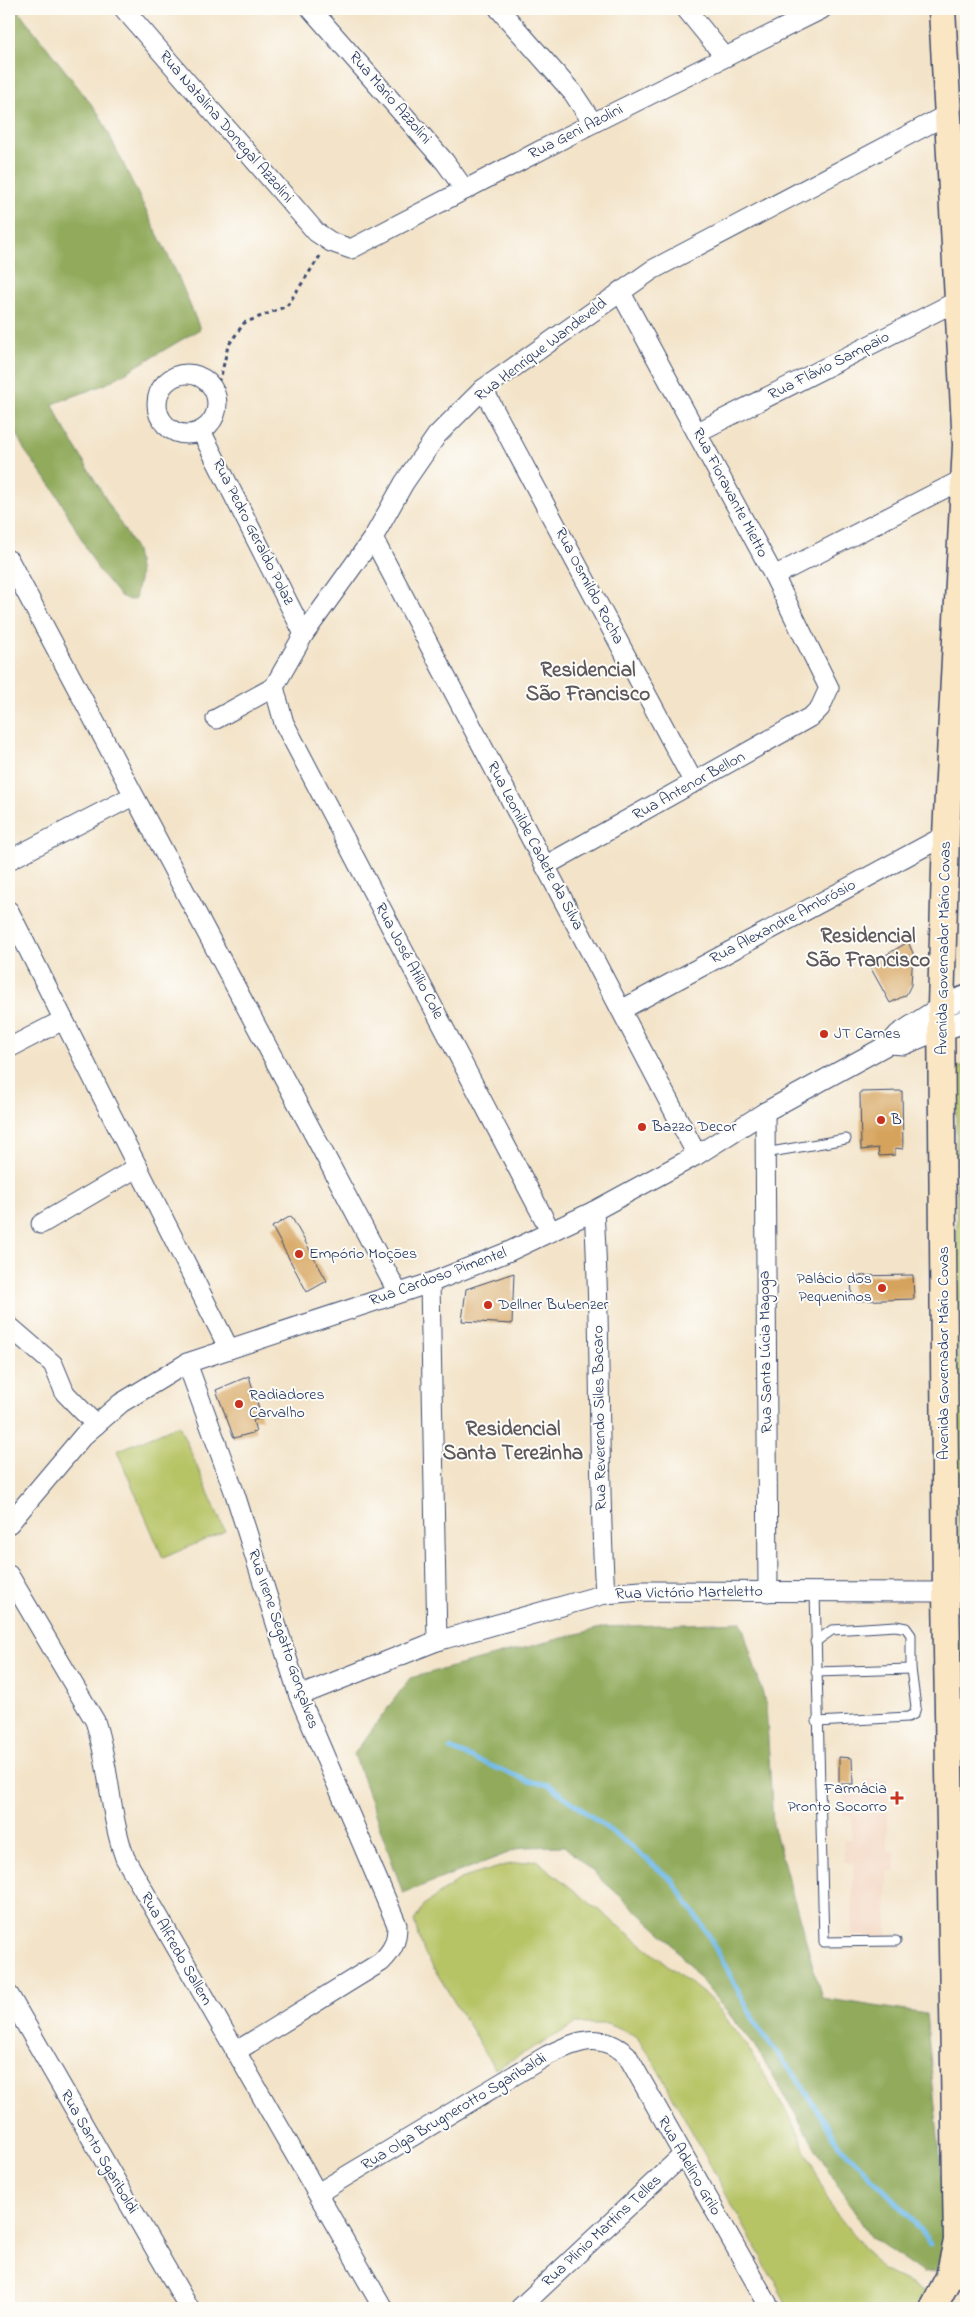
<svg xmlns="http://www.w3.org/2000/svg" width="975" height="2317" font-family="'Indie Flower',sans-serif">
<rect width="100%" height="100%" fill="#fdfcf7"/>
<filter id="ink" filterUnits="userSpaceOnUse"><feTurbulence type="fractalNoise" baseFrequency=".02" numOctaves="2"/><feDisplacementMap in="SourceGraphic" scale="10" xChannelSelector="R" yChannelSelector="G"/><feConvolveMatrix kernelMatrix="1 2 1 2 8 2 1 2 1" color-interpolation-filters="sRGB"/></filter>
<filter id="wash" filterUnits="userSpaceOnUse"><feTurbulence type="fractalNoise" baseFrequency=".0096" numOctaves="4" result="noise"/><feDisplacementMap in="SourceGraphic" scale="20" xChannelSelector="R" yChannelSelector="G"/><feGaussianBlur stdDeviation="1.12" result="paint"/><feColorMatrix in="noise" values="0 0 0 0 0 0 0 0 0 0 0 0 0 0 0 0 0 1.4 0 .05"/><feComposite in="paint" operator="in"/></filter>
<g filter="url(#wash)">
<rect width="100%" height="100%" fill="#f3e3c8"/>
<path fill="#f3d4bf" d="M 888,1779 L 887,1851 L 895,1852 L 895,1871 L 887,1872 L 887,1936 L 852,1936 L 853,1864 L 844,1862 L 844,1840 L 852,1839 L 852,1817 L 843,1816 L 844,1791 L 852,1791 L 853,1788 L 865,1787 L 864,1780 Z"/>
<g fill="#b7c466" stroke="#697a62">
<path d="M 966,1066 L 966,1725 L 959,1725 L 956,1067 Z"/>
<path d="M 179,1425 L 225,1531 L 163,1558 L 117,1451 Z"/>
<path d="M 536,1860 L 714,2002 L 748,2048 L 794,2124 L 832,2208 L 882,2270 L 925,2291 L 919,2308 L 789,2308 L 652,2059 L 636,2036 L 607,2024 L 576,2024 L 495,2069 L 424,1952 L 414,1921 L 425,1904 L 460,1879 L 506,1865 Z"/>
</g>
<g fill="#91aa5b" stroke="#566c5c">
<path d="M 9,9 L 17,9 L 99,114 L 178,276 L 200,329 L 106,384 L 53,404 L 60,421 L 136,550 L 140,575 L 135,599 L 129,600 L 120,596 L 99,571 L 55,491 L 25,451 L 9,420 Z"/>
<path d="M 741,1622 L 766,1704 L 773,1825 L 822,1998 L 926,2014 L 949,2249 L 939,2270 L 923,2273 L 870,2236 L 836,2183 L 757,2049 L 667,1938 L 564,1846 L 524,1847 L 403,1893 L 354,1754 L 410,1678 L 604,1627 Z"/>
</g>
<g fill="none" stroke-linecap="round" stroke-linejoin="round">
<path stroke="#72bceb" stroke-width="5" d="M 450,1749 L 528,1781 L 549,1785 L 632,1847 L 674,1882 L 709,1936 L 760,2031 L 799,2081 L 839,2145 L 905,2211 L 931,2244"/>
</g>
<g id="blocks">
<g fill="#d6a35b">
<path d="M 908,942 L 913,953 L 911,985 L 906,995 L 890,1003 L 869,965 Z"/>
<path d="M 902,1091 L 903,1149 L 895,1148 L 895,1155 L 879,1156 L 878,1148 L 861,1150 L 860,1092 Z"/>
<path d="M 291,1216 L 327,1281 L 307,1292 L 272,1227 Z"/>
<path d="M 514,1273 L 512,1324 L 462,1321 L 466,1289 Z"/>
<path d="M 913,1275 L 914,1299 L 852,1301 L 851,1276 Z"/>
<path d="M 249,1376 L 262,1419 L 253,1420 L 256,1432 L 234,1438 L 216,1390 Z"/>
<path d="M 839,1757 L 852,1758 L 853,1784 L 839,1784 Z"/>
</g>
</g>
</g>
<g filter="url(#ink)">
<use href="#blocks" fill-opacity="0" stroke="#3b4a6e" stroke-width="1"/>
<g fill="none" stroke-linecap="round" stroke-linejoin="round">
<g stroke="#3b4a6e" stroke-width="11">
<g id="service">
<path d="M 765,1153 L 846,1139"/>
<path d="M 815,1592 L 824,1942 L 896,1941"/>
<path d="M 815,1642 L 832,1630 L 896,1626 L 906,1628 L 911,1635 L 911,1669 L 916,1707 L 914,1714 L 908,1717 L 817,1722"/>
<path d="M 816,1672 L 911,1669"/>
</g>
</g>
<g stroke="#3b4a6e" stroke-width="21">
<g id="minor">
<path d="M 124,9 L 316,232 L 331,242 L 351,249 L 593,123 L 822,9"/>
<path d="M 311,9 L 445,162 L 465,190"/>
<path d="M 499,9 L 573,93 L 593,123"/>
<path d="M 686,9 L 725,57"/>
<circle cx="187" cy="404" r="30"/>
<path d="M 483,389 L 694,783"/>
<path d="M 201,431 L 304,634"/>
<path d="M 698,432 L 959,300"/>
<path d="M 373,538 L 697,1155"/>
<path d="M 9,560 L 398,1293"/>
<path d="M 774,576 L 965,478"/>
<path d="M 274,687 L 284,723 L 551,1232"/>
<path d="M 216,719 L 274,687 L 304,634 L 373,538 L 404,483 L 437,435 L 483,389 L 652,270 L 948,114"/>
<path d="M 9,860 L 133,796"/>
<path d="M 545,866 L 812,716 L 820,708 L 829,688 L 774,576 L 620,291"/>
<path d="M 9,911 L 229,1349"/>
<path d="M 621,1010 L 946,835"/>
<path d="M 889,1044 L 904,1045 L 942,1029"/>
<path d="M 9,1048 L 63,1020"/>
<path d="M 765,1112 L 768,1592"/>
<path d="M 594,1211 C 602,1339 597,1466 605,1594"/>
<path d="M 41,1224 L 138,1167"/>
<path d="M 430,1283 L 437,1641"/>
<path d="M 9,1326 L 53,1364 L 65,1393 L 96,1425"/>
<path d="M 187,1363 L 235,1494 L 299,1696 L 397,1925 C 397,1942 393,1950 381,1962 L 235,2052"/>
<path d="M 9,1524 L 83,1436 L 121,1403 L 187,1363 L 430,1283 L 510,1251 L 594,1211 L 697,1155 L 765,1112 L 889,1044 L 898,1034 L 941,1006"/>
<path d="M 9,1575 L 95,1721 C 110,1766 109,1814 125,1858 L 383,2308"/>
<path d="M 299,1696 L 437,1641 L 605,1594 L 641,1591 L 946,1592"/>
<path d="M 9,1995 L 189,2308"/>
<path d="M 318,2193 L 548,2055 C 578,2041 599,2031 627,2055 L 770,2308"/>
<path d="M 520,2308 L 683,2155"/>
</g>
</g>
<g stroke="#3b4a6e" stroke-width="25">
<g id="tertiary">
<path d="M 941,1006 L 966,997"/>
<path d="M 942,1029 L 966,1021"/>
</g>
</g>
<g stroke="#3b4a6e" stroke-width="29">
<path id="secondary" d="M 933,2308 L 949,2277 L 957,2241 L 946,1592 L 941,1006 L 946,835 L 966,445 L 942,9"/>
</g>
<path stroke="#3b4a6e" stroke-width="3" stroke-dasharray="4 4" stroke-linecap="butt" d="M 214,389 L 221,376 L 228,346 L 244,323 L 287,306 L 320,256"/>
<use href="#service" stroke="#fff" stroke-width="9"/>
<use href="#minor" stroke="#fff" stroke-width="19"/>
<use href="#tertiary" stroke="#fff" stroke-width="22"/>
<use href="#secondary" stroke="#fbe6c4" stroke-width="26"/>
</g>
</g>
<g fill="#c8321e" stroke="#fdfcf7" stroke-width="2">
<circle cx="824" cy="1034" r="5"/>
<circle cx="881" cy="1120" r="5"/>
<circle cx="642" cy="1127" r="5"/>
<circle cx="299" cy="1254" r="5"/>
<circle cx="882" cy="1288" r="5"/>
<circle cx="488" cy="1305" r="5"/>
<circle cx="239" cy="1404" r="5"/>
<path d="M894.5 1790.5h5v5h5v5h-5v5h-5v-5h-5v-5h5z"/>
</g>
<g text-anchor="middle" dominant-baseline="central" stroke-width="4" stroke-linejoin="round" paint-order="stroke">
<g font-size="16" fill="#1b2f5e" stroke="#fdfcf7">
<text transform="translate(390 98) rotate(49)">Rua Mario Azzolini</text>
<text transform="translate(226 127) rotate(49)">Rua Natalina Donegal Azzolini</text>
<text transform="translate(576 132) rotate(-27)">Rua Geni Azolini</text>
<text transform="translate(541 350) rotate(-37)">Rua Henrique Wandeveld</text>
<text transform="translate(829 366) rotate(-27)">Rua Flávio Sampaio</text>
<text transform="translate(730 493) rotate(62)">Rua Fioravante Mietto</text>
<text transform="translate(253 532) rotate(63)">Rua Pedro Geraldo Polaz</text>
<text transform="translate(589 586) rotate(62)">Rua Osmildo Rocha</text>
<text transform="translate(689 786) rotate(-29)">Rua Antenor Bellon</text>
<text transform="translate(535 846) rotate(62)">Rua Leonilde Cadete da Silva</text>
<text transform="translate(783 922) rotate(-28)">Rua Alexandre Ambrósio</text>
<text transform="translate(944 948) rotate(-89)">Avenida Governador Mário Covas</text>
<text transform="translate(409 961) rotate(62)">Rua José Atílio Cole</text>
<text transform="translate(438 1277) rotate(-20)">Rua Cardoso Pimentel</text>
<text transform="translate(766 1352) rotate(-91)">Rua Santa Lúcia Magoga</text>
<text transform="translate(944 1353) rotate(-90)">Avenida Governador Mário Covas</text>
<text transform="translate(600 1418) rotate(-91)">Rua Reverendo Siles Bacaro</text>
<text transform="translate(689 1593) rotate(-1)">Rua Victório Marteletto</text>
<text transform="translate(283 1639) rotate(71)">Rua Irene Segatto Gonçalves</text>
<text transform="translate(176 1949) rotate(60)">Rua Alfredo Sallem</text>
<text transform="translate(454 2112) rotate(-31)">Rua Olga Brugnerotto Sgaribaldi</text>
<text transform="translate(99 2152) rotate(60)">Rua Santo Sgariboldi</text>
<text transform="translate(689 2166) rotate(60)">Rua Adelino Grilo</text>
<text transform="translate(602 2231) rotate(-43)">Rua Plinio Martins Telles</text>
</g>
<g font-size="16" fill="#1b2f5e" stroke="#fdfcf7" text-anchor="start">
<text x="834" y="1034">JT Carnes</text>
<text x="891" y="1120">B</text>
<text x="652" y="1127">Bazzo Decor</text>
<text x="309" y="1254">Empório Moções</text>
<text x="872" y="1279" text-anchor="end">Palácio dos<tspan x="872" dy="18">Pequeninos</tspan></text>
<text x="498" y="1305">Dellner Bubenzer</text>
<text x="249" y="1395">Radiadores<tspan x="249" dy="18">Carvalho</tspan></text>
<text x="887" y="1789" text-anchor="end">Farmácia<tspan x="887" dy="18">Pronto Socorro</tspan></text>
</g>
<g font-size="21" font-weight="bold" fill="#5c585d" stroke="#fdfcf7">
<text x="588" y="671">Residencial<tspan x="588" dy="24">São Francisco</tspan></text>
<text x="868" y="937">Residencial<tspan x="868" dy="24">São Francisco</tspan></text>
<text x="513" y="1430">Residencial<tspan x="513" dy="24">Santa Terezinha</tspan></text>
</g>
</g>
<rect width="975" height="2317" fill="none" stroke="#fdfcf7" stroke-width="30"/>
</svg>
